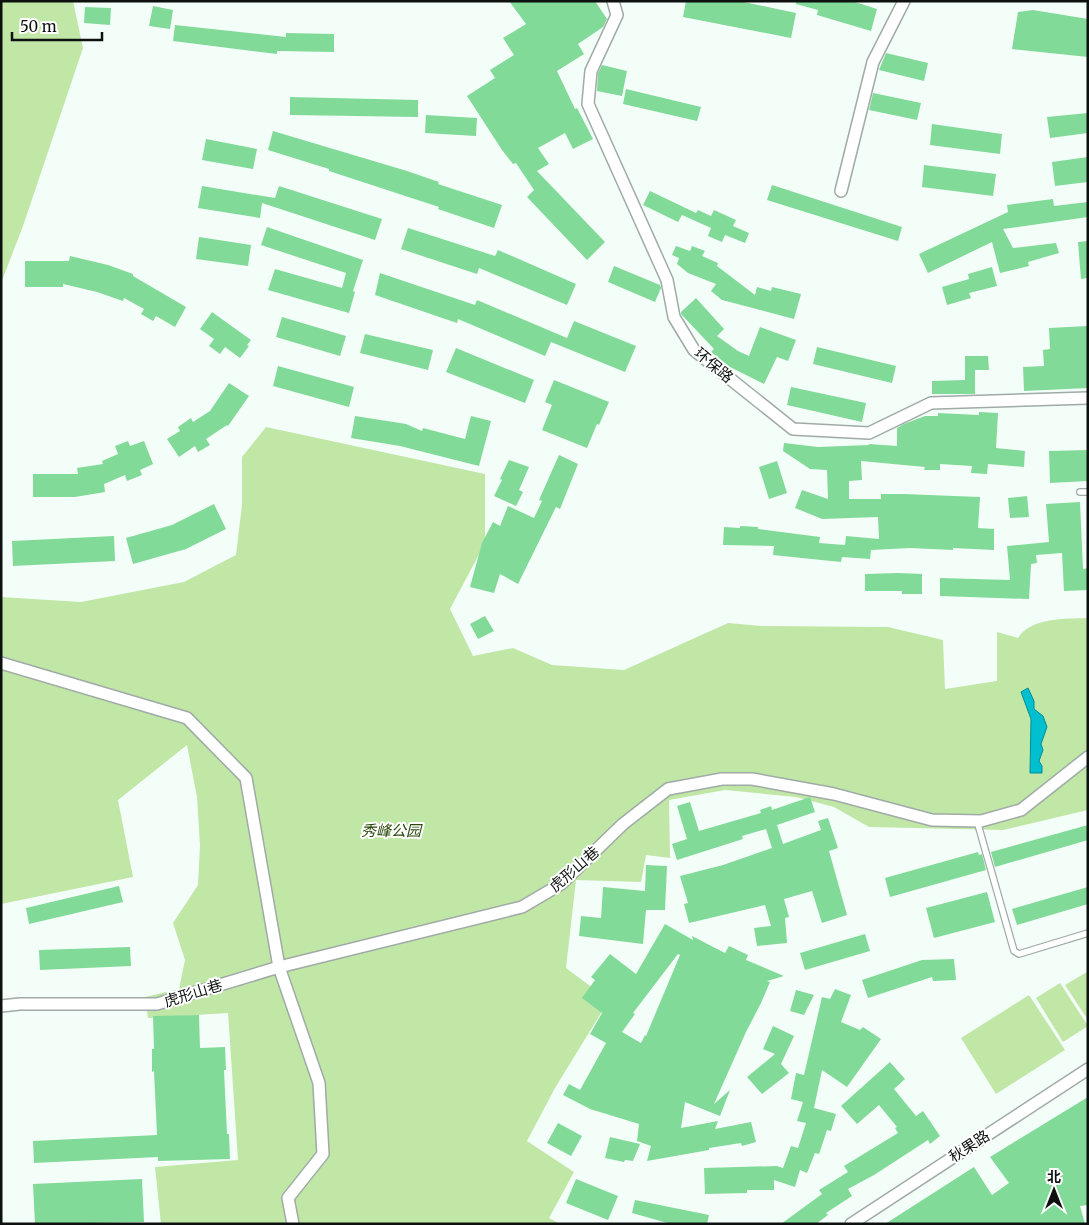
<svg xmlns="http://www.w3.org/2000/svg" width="1089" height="1225" font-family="Merriweather,'Noto Sans SC',serif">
<rect width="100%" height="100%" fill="#f3fef9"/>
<g fill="#c1e7a7">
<path d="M 1,1 L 73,1 L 83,48 L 23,226 L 1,283 Z"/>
<path d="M 266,427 L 485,474 L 485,543 L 450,609 L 473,656 L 513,648 L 552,665 L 624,670 L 728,623 L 761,626 L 888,627 L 943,640 L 945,689 L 997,681 L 997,632 L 1018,638 C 1031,617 1066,619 1088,618 L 1088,810 L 1003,830 L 869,827 L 834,807 L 796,797 L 725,790 L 669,800 L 670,858 L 646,855 L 641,882 L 576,880 L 566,968 L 609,1000 L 555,1088 L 527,1141 L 574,1172 L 549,1218 L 560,1224 L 161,1224 L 155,1167 L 238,1160 L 228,1013 L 148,1018 L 145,997 L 179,989 L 185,960 L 173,923 L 198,885 L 200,845 L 197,797 L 187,745 L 118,800 L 133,877 L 1,904 L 1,597 L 81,602 L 184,582 L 236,555 L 242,505 L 242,457 Z"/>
<path d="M 1087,972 L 1088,973 L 1088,1020 L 1065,985 Z"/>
<path d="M 1060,983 L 1088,1026 L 1063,1042 L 1036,998 Z"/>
<path d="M 1029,995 L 1065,1050 L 996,1094 L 961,1038 Z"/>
</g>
<path fill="#00bfcf" stroke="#048b95" d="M 1028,688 L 1034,701 L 1034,709 L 1043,716 L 1047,727 L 1041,744 L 1043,750 L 1039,761 L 1042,766 L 1042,773 L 1030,773 L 1031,719 L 1021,692 Z"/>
<g fill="#82da99" fill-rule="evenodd">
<path d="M 509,1 L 595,1 L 607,19 L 603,27 L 578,44 L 584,54 L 557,71 L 575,109 L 577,108 L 593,139 L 573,149 L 565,133 L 538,148 L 549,164 L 537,171 L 605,242 L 587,260 L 527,197 L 534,190 L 516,163 L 513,164 L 502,150 L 467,96 L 495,78 L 490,70 L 514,55 L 503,38 L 526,24 Z"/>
<path d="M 686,1 L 739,1 L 796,13 L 791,38 L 683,17 Z"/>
<path d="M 796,1 L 852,1 L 877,9 L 871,31 L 817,15 L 818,10 L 796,4 Z"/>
<path d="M 153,6 L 173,10 L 170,29 L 149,26 Z"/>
<path d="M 85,7 L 111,8 L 110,25 L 84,23 Z"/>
<path d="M 1033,10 L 1088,19 L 1088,57 L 1012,49 L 1018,12 Z"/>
<path d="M 175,25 L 286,37 L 286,33 L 334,34 L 334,52 L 277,51 L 277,54 L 173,41 Z"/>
<path d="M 886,53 L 928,63 L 924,81 L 879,70 Z"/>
<path d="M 602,65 L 627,71 L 622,96 L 597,91 L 598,73 Z"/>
<path d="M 626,89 L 701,107 L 697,121 L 623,104 Z"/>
<path d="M 873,93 L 921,103 L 917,120 L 869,110 Z"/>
<path d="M 290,97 L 418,100 L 418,117 L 290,115 Z"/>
<path d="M 1088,113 L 1088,133 L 1050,138 L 1047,117 Z"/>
<path d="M 426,115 L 477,118 L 476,136 L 425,133 Z"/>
<path d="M 932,124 L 1002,134 L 1000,154 L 930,145 Z"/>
<path d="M 273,131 L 407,171 L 439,182 L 438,184 L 502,205 L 494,228 L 438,209 L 439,207 L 329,171 L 329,169 L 268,150 Z"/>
<path d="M 206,139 L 257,149 L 253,169 L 202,160 Z"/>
<path d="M 1088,157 L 1088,182 L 1055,186 L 1052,162 Z"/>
<path d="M 924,165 L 996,174 L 993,196 L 922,187 Z"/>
<path d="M 772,185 L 902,227 L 898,241 L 767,200 Z"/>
<path d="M 202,186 L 275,198 L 279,186 L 382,219 L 375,240 L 262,203 L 260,218 L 198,208 Z"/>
<path d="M 650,191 L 696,213 L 698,210 L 711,216 L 714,210 L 736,220 L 733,226 L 749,233 L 745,243 L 725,235 L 722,242 L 708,236 L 711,228 L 682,215 L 678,222 L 643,205 Z"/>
<path d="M 1053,199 L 1054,206 L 1088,202 L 1088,217 L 1003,229 L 1013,248 L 1056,243 L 1059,253 L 1028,262 L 1029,266 L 1000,273 L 992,242 L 928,273 L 919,254 L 1008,212 L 1007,205 Z"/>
<path d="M 267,227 L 363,260 L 353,291 L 355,292 L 349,313 L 268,290 L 275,269 L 342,288 L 346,273 L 261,245 Z"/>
<path d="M 408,228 L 495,256 L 498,250 L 576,284 L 567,305 L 479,268 L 477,274 L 401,249 Z"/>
<path d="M 199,237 L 251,245 L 248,266 L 196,259 Z"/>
<path d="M 1088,241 L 1088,278 L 1081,279 L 1078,242 Z"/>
<path d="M 676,246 L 690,251 L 692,246 L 705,251 L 702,256 L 718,263 L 717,266 L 755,295 L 757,287 L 771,291 L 772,287 L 801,294 L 794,319 L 722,300 L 711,291 L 716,284 L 688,273 L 677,264 L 679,258 L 672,255 Z"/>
<path d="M 70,256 L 108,265 L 133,274 L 133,276 L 186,307 L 175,327 L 156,316 L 153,321 L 141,314 L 144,309 L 124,298 L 123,301 L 97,292 L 63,284 L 63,287 L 25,287 L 25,261 L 69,261 Z"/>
<path d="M 614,266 L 660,285 L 661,288 L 655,302 L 608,282 Z"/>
<path d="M 992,267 L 997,286 L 969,293 L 971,298 L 947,305 L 942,287 L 969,279 L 968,274 Z"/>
<path d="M 380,273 L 475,305 L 477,300 L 567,338 L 574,321 L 636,346 L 625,372 L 551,342 L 545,356 L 458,319 L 457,323 L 375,295 Z"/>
<path d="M 696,298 L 724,329 L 717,336 L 738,351 L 749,356 L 760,327 L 796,340 L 788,361 L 777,357 L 764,384 L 730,367 L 711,352 L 714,349 L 681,314 L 681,312 Z"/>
<path d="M 212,312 L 251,340 L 247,345 L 249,346 L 240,358 L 225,347 L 220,354 L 209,346 L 214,339 L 200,329 Z"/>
<path d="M 282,317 L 346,336 L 340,356 L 276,337 Z"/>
<path d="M 1088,326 L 1088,388 L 1024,391 L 1023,367 L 1044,366 L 1043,350 L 1050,349 L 1049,328 Z"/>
<path d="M 365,334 L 433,350 L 428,370 L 360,353 Z"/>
<path d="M 817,347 L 896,366 L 892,383 L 813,364 Z"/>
<path d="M 456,348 L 534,380 L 525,403 L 446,372 Z"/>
<path d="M 965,356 L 988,356 L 989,370 L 975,370 L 975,394 L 932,394 L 932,381 L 965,380 Z"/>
<path d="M 278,366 L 354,387 L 349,407 L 273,386 Z"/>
<path d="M 554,380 L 609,402 L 599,425 L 597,424 L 587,448 L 542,430 L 552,405 L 545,402 Z"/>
<path d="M 229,383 L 249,396 L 228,426 L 227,425 L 206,439 L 210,445 L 198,452 L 195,446 L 179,457 L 167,439 L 180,431 L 178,427 L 191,418 L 193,422 L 210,411 Z"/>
<path d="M 791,387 L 866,403 L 862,422 L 787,405 Z"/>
<path d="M 979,412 L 998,413 L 996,448 L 1025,451 L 1024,467 L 988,464 L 987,474 L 971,473 L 972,466 L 940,464 L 940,470 L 924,470 L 925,467 L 861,461 L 862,480 L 849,481 L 849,499 L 881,499 L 881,494 L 904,494 L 980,497 L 978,528 L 994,529 L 994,550 L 953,548 L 953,550 L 910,548 L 871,550 L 870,559 L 842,557 L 841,562 L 773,555 L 774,546 L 723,545 L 724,527 L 740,528 L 740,526 L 758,527 L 758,529 L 820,537 L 819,543 L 845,545 L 846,536 L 879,539 L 878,517 L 822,519 L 795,508 L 802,490 L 828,499 L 827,470 L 810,469 L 783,451 L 784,443 L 818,447 L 869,445 L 869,444 L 897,446 L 897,428 L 904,424 L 925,416 L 938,416 L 938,413 L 979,415 Z"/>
<path d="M 355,416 L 406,424 L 422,431 L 423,428 L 465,439 L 471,416 L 491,421 L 479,466 L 400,446 L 351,438 Z"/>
<path d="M 128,441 L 130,446 L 144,441 L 153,464 L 140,470 L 142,475 L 127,481 L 125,475 L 104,484 L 105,492 L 75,497 L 33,497 L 33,474 L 78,474 L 77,468 L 103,464 L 102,461 L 118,454 L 115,446 Z"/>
<path d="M 1088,450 L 1088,481 L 1050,483 L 1049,451 Z"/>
<path d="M 559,455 L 578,464 L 560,509 L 556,507 L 518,584 L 500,574 L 494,593 L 470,587 L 482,543 L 493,522 L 500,526 L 508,506 L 534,518 L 542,501 L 539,500 Z"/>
<path d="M 509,460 L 529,467 L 519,490 L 523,492 L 516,506 L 494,496 L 502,480 L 500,479 Z"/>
<path d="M 777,461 L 787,493 L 769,499 L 759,467 Z"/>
<path d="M 1027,496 L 1029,517 L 1010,518 L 1008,498 Z"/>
<path d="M 1080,502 L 1083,569 L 1088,568 L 1088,590 L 1064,591 L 1062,553 L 1036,555 L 1037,563 L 1031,564 L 1029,599 L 940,596 L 940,578 L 1010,580 L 1007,546 L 1049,542 L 1046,504 Z"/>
<path d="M 214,504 L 226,529 L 186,549 L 133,564 L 126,538 L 172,525 Z"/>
<path d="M 114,536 L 115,561 L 13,566 L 12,541 Z"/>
<path d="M 898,573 L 922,574 L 922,594 L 902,594 L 902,591 L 865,591 L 865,574 Z"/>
<path d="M 485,616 L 494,631 L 478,639 L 470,624 Z"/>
<path d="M 810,797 L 815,812 L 777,825 L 783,844 L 821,830 L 818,821 L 828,818 L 838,848 L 829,851 L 847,915 L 822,923 L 812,891 L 784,899 L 789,917 L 785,918 L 787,943 L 757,946 L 754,928 L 771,926 L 765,905 L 689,923 L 684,904 L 688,903 L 680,876 L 723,865 L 772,848 L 766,829 L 742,836 L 743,839 L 677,860 L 672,844 L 687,839 L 677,806 L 690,802 L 699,831 L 761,813 L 760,810 L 771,806 L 772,810 Z"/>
<path d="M 1088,825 L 1088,840 L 995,867 L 991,852 Z"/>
<path d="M 978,852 L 979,855 L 982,854 L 986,870 L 890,897 L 885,878 Z"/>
<path d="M 646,865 L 667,866 L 665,910 L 646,910 L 643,944 L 579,936 L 581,916 L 601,918 L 603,887 L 645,891 Z"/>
<path d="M 119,886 L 123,902 L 29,924 L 26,908 Z"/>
<path d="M 1088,887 L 1088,904 L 1017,925 L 1012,909 Z"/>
<path d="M 987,892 L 995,922 L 934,938 L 926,908 Z"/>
<path d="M 665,924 L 693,940 L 692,936 L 725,953 L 729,946 L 748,955 L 746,960 L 784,976 L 767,981 L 770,982 L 761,1003 L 746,1032 L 714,1104 L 730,1090 L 720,1116 L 685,1102 L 681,1128 L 718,1121 L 715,1129 L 751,1122 L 756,1142 L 742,1146 L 741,1143 L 709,1148 L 709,1150 L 647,1161 L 651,1146 L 637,1141 L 639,1124 L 590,1109 L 563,1095 L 569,1084 L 580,1090 L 606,1043 L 590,1034 L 602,1013 L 582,998 L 595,980 L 591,977 L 610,954 L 636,974 ZM 678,954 L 680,955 L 646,1036 L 645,1035 L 641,1043 L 622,1032 L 635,1014 L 633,1013 Z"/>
<path d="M 865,934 L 870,951 L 805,970 L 800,953 Z"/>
<path d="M 130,947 L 131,966 L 40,970 L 39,950 Z"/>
<path d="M 954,959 L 956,980 L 933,981 L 932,977 L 868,998 L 862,980 L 922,960 Z"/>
<path d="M 835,989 L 851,995 L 841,1022 L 860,1030 L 863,1027 L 881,1039 L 847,1087 L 822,1070 L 814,1108 L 836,1114 L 831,1131 L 827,1130 L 819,1154 L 815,1153 L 807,1173 L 800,1170 L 795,1187 L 774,1180 L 774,1190 L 747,1190 L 747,1193 L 705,1194 L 704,1168 L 777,1166 L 783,1168 L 791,1146 L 798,1148 L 806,1123 L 797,1121 L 803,1102 L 791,1099 L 796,1073 L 804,1075 L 822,997 L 830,999 Z"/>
<path d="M 796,990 L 814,995 L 804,1015 L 790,1011 Z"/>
<path d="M 199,1015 L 200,1048 L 225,1047 L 226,1070 L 224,1070 L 227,1134 L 229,1134 L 230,1159 L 158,1161 L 158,1157 L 34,1163 L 33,1141 L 157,1135 L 154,1071 L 152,1072 L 152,1049 L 154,1049 L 153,1016 Z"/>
<path d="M 773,1026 L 794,1036 L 781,1064 L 789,1073 L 762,1094 L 747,1077 L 775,1054 L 763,1049 Z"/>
<path d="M 890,1062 L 905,1079 L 894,1089 L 916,1116 L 923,1111 L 940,1136 L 930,1144 L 928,1140 L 874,1175 L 848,1189 L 852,1196 L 826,1213 L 828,1215 L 816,1224 L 781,1224 L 822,1194 L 819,1190 L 848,1172 L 844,1166 L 898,1133 L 895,1128 L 897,1127 L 879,1105 L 857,1124 L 841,1106 Z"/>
<path d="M 1088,1097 L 1088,1205 L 1080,1206 L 1085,1224 L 885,1224 L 974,1167 L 992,1195 L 1009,1183 L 990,1157 Z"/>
<path d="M 558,1123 L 582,1136 L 571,1156 L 547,1143 Z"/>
<path d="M 610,1137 L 640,1144 L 633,1161 L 625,1160 L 624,1162 L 605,1158 Z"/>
<path d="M 142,1179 L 144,1222 L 35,1224 L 33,1184 Z"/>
<path d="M 576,1179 L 618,1196 L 608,1220 L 566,1203 Z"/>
<path d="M 635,1200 L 709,1215 L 707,1224 L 671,1224 L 632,1213 Z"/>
</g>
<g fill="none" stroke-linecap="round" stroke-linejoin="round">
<g stroke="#a0aaa6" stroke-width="8">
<g id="lane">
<path d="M 1080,492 L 1088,492"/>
<path d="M 977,821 L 1014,951 L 1019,954 L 1088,933"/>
</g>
</g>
<g stroke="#a0aaa6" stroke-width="14">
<g id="street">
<path d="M 613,1 L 617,15 L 591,71 L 588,104 L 667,280 L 674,317 L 694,350 L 793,429 L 869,433 L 931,403 L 1088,398"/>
<path d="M 841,191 L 873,62 L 904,1"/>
<path d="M 1,663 L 187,718 L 246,778 L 279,967 L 319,1083 L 323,1154 L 288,1198 L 293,1224"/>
<path d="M 1,1006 L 20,1004 L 157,1004 L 279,967 L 522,907 L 561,884 L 623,824 L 668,789 L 722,779 L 752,779 L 834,794 L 932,820 L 981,821 L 1021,810 L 1088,757"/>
<path d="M 851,1224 L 1088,1069"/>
</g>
</g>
<use href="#lane" stroke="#fff" stroke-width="5.5"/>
<use href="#street" stroke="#fff" stroke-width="11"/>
</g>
<g text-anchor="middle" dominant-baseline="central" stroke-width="4" stroke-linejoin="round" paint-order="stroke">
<g font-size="15" fill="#0d110f" stroke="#fff">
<text transform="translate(714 365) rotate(40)">环保路</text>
<text transform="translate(574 869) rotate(-41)">虎形山巷</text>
<text transform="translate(193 993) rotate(-17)">虎形山巷</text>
<text transform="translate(969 1146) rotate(-33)">秋果路</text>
</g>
<g font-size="15" font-style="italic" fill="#2a480b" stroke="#fff">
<text x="391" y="830">秀峰公园</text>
</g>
</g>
<rect width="1089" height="1225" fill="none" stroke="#0d110f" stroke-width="5"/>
<g transform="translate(1054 1190)" stroke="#ffffff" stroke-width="4" paint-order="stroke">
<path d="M0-4L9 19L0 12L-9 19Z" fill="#0d110f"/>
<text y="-8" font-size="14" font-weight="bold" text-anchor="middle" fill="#0d110f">北</text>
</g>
<path d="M12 32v8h90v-8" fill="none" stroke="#0d110f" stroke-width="2.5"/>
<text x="20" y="32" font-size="15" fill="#0d110f" stroke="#ffffff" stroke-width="4" paint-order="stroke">50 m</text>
</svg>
